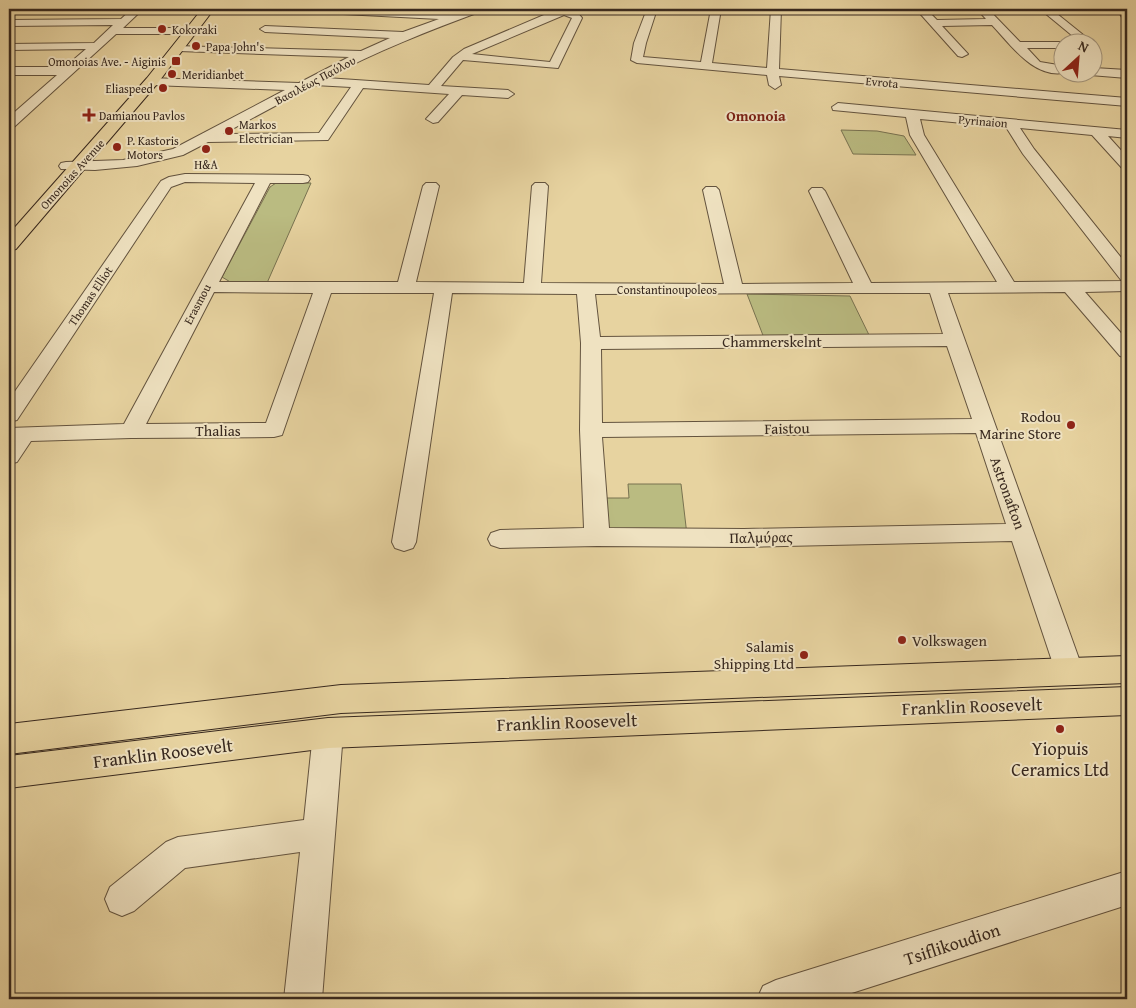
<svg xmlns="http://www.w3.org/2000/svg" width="1136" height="1008" font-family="'Gentium Book Plus',serif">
<rect width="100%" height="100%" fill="#e7d3a0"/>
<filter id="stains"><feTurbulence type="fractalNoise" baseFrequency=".004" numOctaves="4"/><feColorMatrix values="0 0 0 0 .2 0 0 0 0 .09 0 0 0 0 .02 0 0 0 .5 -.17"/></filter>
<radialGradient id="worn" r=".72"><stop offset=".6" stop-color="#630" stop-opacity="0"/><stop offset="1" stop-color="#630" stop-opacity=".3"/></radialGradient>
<g fill="#babb81" stroke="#787250">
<path d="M 841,130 L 877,131 L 904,136 L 916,155 L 853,154 Z"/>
<path d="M 276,183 L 311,183 L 267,283 L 232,283 L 222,277 L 270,187 Z"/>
<path d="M 747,294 L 850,296 L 870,337 L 764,338 Z"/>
<path d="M 628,484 L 681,484 L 687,535 L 629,535 L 607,528 L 601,498 L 629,498 Z"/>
</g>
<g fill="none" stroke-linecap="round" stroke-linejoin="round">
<g stroke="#63533e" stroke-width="2">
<g id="minor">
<path d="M 132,9 L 143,9 L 123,28 L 184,28 L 189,31 L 184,34 L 116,34 L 14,127 L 9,128 L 9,117 L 57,75 L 9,75 L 9,67 L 65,67 L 86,49 L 9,50 L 9,44 L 94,43 L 113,25 L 9,26 L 9,20 L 121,19 Z"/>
<path d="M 300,9 L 367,9 L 452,15 L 469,9 L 483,9 L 482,11 C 428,31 377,51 326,78 L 429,85 L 453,57 L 464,49 L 558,9 L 573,9 L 572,11 L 577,12 L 582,18 L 558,68 L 463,60 L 441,86 L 508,90 L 514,94 L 508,98 L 462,95 L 438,122 L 433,123 L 426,119 L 449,94 L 363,88 L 328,140 L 208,142 L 183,155 L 137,166 L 95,170 L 61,169 L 59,166 L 61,163 L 66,162 L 123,160 L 173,149 L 285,90 L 152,85 L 146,81 L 148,78 L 299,83 L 349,57 L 179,51 L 173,48 L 175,46 L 361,51 L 390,38 L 265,32 L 260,29 L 265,26 L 403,32 L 439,19 L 305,12 ZM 564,15 L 572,18 L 550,62 L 472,54 ZM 314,85 L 351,87 L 319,133 L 223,134 Z"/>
<path d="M 647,9 L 657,9 L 646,43 L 643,57 L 701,62 L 711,9 L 721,9 L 712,63 L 767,68 L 771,9 L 781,9 L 779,69 L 1127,98 L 1127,106 L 779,76 L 781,85 L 775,89 L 769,85 L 767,75 L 637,63 L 631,60 L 634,43 Z"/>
<path d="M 916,9 L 926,9 L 937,20 L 986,19 L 977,9 L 988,9 L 1020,42 L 1067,42 L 1064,42 L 1064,48 L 1027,48 L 1040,62 L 1064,66 L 1064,72 L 1068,72 C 1035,81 1012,46 992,25 L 942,26 L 968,54 L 962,57 L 958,56 Z"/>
<path d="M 1040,9 L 1051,9 L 1092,42 L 1080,42 Z"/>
<path d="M 1117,9 L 1127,9 L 1127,20 L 1123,19 Z"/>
<path d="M 1094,68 L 1127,70 L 1127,78 L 1090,75 L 1088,72 L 1094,72 Z"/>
<path d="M 838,103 L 1127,130 L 1127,138 L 1108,136 L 1127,157 L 1127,169 L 1122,168 L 1092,135 L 1020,128 L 1034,149 L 1127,265 L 1127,291 L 1085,292 L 1127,340 L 1127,358 L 1120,356 L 1065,292 L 948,293 L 1083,670 L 1079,678 L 1069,682 L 1059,678 L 1055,670 L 1012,541 L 744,547 L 597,546 L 500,548 L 491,545 L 488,539 L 491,533 L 500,530 L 584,528 L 580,430 L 581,343 L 577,294 L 452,293 L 416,542 L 413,548 L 404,551 L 395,548 L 392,542 L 434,293 L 331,293 L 282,435 L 274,437 L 131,438 L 31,441 L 17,462 L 9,464 L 9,428 L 124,424 L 255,183 L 185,182 L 171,187 L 17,420 L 9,422 L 9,400 L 161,181 L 169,177 L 185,174 L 303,175 L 308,176 L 310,179 L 308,182 L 303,183 L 270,183 L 219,282 L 398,282 L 423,186 L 426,183 L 436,183 L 439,186 L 416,282 L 524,283 L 532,186 L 535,183 L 545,183 L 548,186 L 541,283 L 724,284 L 703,190 L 706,187 L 716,187 L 719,190 L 742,284 L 853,283 L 809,191 L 812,188 L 822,188 L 825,191 L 871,283 L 997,282 L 910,135 L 906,117 L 833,110 L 832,107 ZM 920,119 L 1006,127 L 1023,154 L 1121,280 L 1125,281 L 1014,282 L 924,135 ZM 214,292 L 313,293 L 266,423 L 146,424 ZM 861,293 L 930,293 L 943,334 L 600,337 L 595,294 ZM 947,346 L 972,419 L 602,423 L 601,349 ZM 976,433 L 1006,524 L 744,529 L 609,528 L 602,437 Z"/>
<path d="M 328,720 L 339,724 L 343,733 L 322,999 L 284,999 L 300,852 L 185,868 L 134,911 L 122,916 L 110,911 L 105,899 L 110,887 L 166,842 L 178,837 L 304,820 L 313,733 L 317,724 Z"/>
<path d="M 1127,871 L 1127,905 L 833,999 L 757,999 L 763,986 L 776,980 Z"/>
</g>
</g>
<g stroke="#37281e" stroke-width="2">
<g id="major">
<path d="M 202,9 L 214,9 L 157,84 L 16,249 L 9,251 L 9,234 L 147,78 Z"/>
<path d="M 1127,656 L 1127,683 L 341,713 L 9,754 L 9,724 L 341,685 Z"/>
<path d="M 1127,687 L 1127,715 L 328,748 L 9,788 L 9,756 L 328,718 Z"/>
</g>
</g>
<use href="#minor" fill="#efe2c1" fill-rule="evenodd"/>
<use href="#major" fill="#e7d3a0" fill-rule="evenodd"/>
</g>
<g fill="#8f2418" stroke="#efe2c1" stroke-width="2">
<circle cx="162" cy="29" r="5"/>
<circle cx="196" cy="46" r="5"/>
<rect x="171" y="56" width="10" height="10" rx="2.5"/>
<circle cx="172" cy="74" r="5"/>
<circle cx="163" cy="88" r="5"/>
<path d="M86.5 107.5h5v5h5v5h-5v5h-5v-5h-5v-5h5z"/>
<circle cx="229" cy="131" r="5"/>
<circle cx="117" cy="147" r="5"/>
<circle cx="206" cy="149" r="5"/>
<circle cx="1071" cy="425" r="5"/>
<circle cx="902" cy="640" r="5"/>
<circle cx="804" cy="655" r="5"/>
<circle cx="1060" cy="729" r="5"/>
</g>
<g text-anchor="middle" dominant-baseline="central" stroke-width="4" stroke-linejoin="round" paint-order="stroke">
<g font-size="12" fill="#37281e" stroke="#efe2c1" text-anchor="start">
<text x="172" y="29">Kokoraki</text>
<text x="206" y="46">Papa John's</text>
<text x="166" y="61" text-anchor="end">Omonoias Ave. - Aiginis</text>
<text x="182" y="74">Meridianbet</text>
<text x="153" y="88" text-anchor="end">Eliaspeed</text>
<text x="99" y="115">Damianou Pavlos</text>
<text x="239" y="124">Markos<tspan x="239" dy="14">Electrician</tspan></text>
<text x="127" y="140">P. Kastoris<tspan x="127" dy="14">Motors</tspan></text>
<text x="206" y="164" text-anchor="middle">H&amp;A</text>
</g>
<g font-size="12" fill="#37281e" stroke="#efe2c1">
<text transform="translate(315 80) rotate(-28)">Βασιλέως Παύλου</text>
<text transform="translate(882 82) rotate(5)">Evrota</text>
<text transform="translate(983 121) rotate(5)">Pyrinaion</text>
<text transform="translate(72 174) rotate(-48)">Omonoias Avenue</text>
<text x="667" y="289">Constantinoupoleos</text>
<text transform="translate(90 296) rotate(-56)">Thomas Elliot</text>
<text transform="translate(197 304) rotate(-62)">Erasmou</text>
</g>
<g font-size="15" font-weight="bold" fill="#7a1f14" stroke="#efe2c1">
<text x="756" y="115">Omonoia</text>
</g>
<g font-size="15" fill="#37281e" stroke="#efe2c1">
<text x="772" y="341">Chammerskelnt</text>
<text transform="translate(787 428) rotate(-1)">Faistou</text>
<text x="218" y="430">Thalias</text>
<text transform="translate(1008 493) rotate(70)">Astronafton</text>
<text transform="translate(761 537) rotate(-1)">Παλμύρας</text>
</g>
<g font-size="15" fill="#37281e" stroke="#efe2c1" text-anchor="end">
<text x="1061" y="416">Rodou<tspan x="1061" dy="17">Marine Store</tspan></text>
<text x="912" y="640" text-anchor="start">Volkswagen</text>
<text x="794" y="646">Salamis<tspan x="794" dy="17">Shipping Ltd</tspan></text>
</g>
<g font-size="18" fill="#37281e" stroke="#efe2c1">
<text transform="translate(972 706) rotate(-2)">Franklin Roosevelt</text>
<text transform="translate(567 722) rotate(-2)">Franklin Roosevelt</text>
<text transform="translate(163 753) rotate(-7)">Franklin Roosevelt</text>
<text transform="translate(952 944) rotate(-18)">Tsiflikoudion</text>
</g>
<g font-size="18" fill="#37281e" stroke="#efe2c1">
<text x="1060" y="748">Yiopuis<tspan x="1060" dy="21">Ceramics Ltd</tspan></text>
</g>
</g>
<rect width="1136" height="1008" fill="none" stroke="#e7d3a0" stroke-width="30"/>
<rect x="10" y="10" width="1116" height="988" fill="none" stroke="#37281e" stroke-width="2.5"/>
<rect x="15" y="15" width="1106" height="978" fill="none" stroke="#37281e"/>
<g transform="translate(1078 58) rotate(26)"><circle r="24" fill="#efe2c1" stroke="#a59880"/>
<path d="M0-4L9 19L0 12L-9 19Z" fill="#8f2418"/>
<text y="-8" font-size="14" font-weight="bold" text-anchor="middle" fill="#37281e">N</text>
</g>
<rect width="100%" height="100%" filter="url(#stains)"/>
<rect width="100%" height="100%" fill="url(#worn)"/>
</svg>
